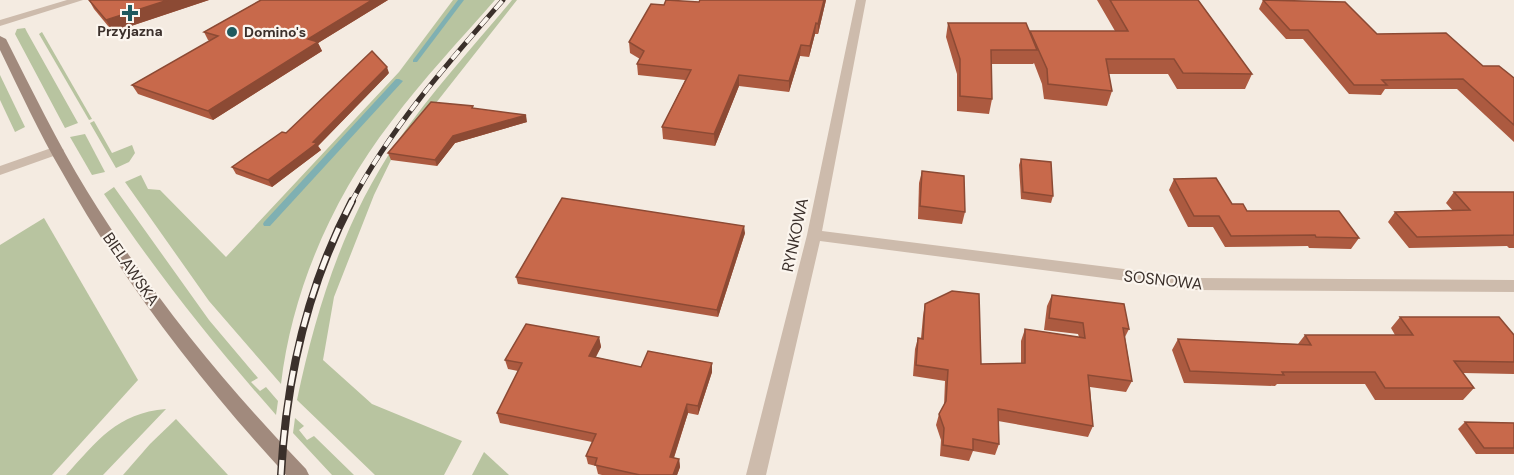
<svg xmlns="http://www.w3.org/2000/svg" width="1514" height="475" font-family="'DM Sans',sans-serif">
<rect width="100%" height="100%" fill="#f4ebe1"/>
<g fill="#b8c4a0">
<path d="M 453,0 L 495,0 C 460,40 423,79 391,122 C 333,197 292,290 281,384 L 209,301 L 125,182 L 141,175 L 148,189 L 160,190 L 226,257 L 399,72 Z"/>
<path d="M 512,0 L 517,0 L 391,160 L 374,195 L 334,297 L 323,360 L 372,404 L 462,441 L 444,475 L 375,475 L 297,400 C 316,309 344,220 397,142 C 431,92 473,47 512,0 Z"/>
<path d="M 25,28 L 27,32 L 78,123 L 65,128 L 15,34 L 17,29 Z"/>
<path d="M 42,32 L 92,119 L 89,120 L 39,34 Z"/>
<path d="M 0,75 L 25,127 L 15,132 L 0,100 Z"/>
<path d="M 94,121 L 112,153 L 132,145 L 135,153 L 129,162 L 116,168 L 90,123 Z"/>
<path d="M 85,134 L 105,172 L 92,175 L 70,137 Z"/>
<path d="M 114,187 L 209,320 L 258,378 L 251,382 L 260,391 L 266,387 L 278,401 L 276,415 C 214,345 156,272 104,194 Z"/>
<path d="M 44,218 L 138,380 L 52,475 L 0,475 L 0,245 Z"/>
<path d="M 166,409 L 103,475 L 66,475 C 97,441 117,413 166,409 Z"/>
<path d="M 295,418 L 304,426 L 299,430 L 307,440 L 314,436 L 354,475 L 332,475 L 293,433 Z"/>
<path d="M 176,419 L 228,475 L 123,475 L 150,444 Z"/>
<path d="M 484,452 L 509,475 L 472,475 Z"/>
</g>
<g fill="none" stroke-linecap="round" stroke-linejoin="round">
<g fill="#7fb0b2" fill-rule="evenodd">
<path d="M 458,0 L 464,0 L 417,62 L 413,62 L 413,60 Z"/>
<path d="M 396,79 L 399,79 L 403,81 L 270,226 L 264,226 L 263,224 L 264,222 Z"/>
</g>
<g fill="#cdbbac" fill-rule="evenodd">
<path d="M 67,0 L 83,0 L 0,26 L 0,20 Z"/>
<path d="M 856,0 L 866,0 L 822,231 L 1196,278 L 1514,280 L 1514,292 L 1196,290 L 820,241 L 766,475 L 746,475 L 807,235 Z"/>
<path d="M 57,146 L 64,150 L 62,153 L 0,175 L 0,166 Z"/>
</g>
<path fill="#a18a7d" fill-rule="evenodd" d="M 0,36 L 6,39 C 32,90 57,142 87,191 C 149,292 224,384 306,469 L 309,475 L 286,475 C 201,383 123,282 62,172 C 39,133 20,91 0,50 Z"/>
<g stroke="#3b302b" stroke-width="5">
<path id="rail-far1" d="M 351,203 C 391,127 447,64 503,0"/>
</g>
<g stroke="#3b302b" stroke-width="8">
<path id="rail" d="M 281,475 C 286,379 307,287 352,201"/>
</g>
<use href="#rail-far1" stroke="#fbf5ee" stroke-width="4" stroke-dasharray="11" stroke-linecap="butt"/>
<use href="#rail" stroke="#fbf5ee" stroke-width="5" stroke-dasharray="15" stroke-linecap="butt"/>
</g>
<g fill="#ac5a40">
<path d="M 89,0 L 209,0 L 113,32 L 94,9 Z"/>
<path d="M 261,0 L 388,0 L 318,43 L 322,51 L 213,120 L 138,94 L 132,85 L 210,41 L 208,40 L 204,32 Z"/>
<path d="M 826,0 L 818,34 L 815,34 L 809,57 L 800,56 L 789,92 L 739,86 L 715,146 L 663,139 L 662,127 L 685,80 L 638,75 L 637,64 L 640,59 L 630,53 L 629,42 L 664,5 L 699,2 Z"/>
<path d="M 1097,0 L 1198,0 L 1252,74 L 1245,89 L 1177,89 L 1168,74 L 1109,74 L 1112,91 L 1107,106 L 1044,99 L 1042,84 L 1034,63 L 1033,64 L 991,64 L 992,99 L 989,114 L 957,111 L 957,74 L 946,37 L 948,23 L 1030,32 L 1115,31 Z"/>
<path d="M 1263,0 L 1483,66 L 1514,78 L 1514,142 L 1457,89 L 1385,89 L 1381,95 L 1349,94 L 1303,39 L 1286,39 L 1259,9 Z"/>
<path d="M 389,73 L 318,146 L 321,150 L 272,187 L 236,174 L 232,167 Z"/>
<path d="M 474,108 L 527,122 L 455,143 L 437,166 L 391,160 L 388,153 Z"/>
<path d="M 1021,159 L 1053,196 L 1051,203 L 1021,199 L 1019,165 Z"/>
<path d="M 922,171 L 965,212 L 962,224 L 918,219 L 919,183 Z"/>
<path d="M 1174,179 L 1247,211 L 1359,238 L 1351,249 L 1309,248 L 1308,246 L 1225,247 L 1213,227 L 1188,227 L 1169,190 Z"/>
<path d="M 1454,192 L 1514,192 L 1514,248 L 1509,248 L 1507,246 L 1409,248 L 1388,222 L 1395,212 L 1453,211 L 1446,203 Z"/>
<path d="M 745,233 L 718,317 L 518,284 L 516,277 Z"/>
<path d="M 1052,295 L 1129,329 L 1125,337 L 1132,381 L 1126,392 L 1090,387 L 1093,426 L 1088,437 L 998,421 L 999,444 L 995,455 L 973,451 L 969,461 L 940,456 L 941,440 L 936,425 L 939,414 L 944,406 L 945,381 L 913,376 L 915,349 L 918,338 L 921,338 L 923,316 L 925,304 L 981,364 L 1021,363 L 1021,341 L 1025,329 L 1079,337 L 1078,334 L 1044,330 L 1047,306 Z"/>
<path d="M 1400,317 L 1514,335 L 1514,374 L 1463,373 L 1474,388 L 1463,400 L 1375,400 L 1365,384 L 1277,384 L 1275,386 L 1184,383 L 1172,350 L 1178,339 L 1298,344 L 1305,335 L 1395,335 L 1391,328 Z"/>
<path d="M 599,337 L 601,347 L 595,357 L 641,367 L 712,372 L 698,415 L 688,413 L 674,458 L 679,459 L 680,467 L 677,475 L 602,475 L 598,474 L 596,466 L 588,464 L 586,456 L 592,442 L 500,423 L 497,413 L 518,371 L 508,369 L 505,360 Z"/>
<path d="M 1465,422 L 1514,423 L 1514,454 L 1476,454 L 1458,429 Z"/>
</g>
<g fill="#8c4a34">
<path d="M 168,0 L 209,0 L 113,32 L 106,20 Z"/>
<path d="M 372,0 L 388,0 L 318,43 L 322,51 L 213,120 L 208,111 L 308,39 Z"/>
<path d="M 824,0 L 826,0 L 818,34 L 818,24 Z"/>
<path d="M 816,23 L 815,34 L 809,57 L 810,46 Z"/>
<path d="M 801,45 L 800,56 L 789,92 L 789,81 Z"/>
<path d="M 387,67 L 389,73 L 318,146 L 321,150 L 272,187 L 268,180 Z"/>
<path d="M 739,75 L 739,86 L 715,146 L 714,134 Z"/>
<path d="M 526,115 L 527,122 L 455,143 L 437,166 L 435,160 L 453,136 Z"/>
<path d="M 744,226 L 745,233 L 718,317 L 717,310 Z"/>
<path d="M 599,337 L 601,347 L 592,365 L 589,356 Z"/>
<path d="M 712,363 L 712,372 L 698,415 L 698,406 Z"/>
<path d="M 687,404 L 688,413 L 671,466 L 670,457 Z"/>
<path d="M 679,459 L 680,467 L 677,475 L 673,475 Z"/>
</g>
<g fill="#c8694b" stroke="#8c4a34" stroke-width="1.5">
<path d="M 89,0 L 168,0 L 106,20 Z"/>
<path d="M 261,0 L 372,0 L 308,39 L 318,42 L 208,111 L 132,85 L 218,36 L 204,32 Z"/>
<path d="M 666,0 L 699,2 L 700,0 L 824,0 L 818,24 L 816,23 L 810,46 L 801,45 L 789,81 L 739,75 L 714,134 L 662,127 L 691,70 L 637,64 L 644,51 L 629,42 L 651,4 L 664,5 Z"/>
<path d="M 1110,0 L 1198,0 L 1252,74 L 1183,73 L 1174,59 L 1106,59 L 1112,91 L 1048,84 L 1047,69 L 1030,31 L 1128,31 Z"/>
<path d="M 1263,0 L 1345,2 L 1377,34 L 1446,33 L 1483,66 L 1499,66 L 1514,78 L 1514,125 L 1463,79 L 1382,80 L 1387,85 L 1354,85 L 1308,30 L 1290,30 Z"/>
<path d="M 948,23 L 1026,23 L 1037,50 L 991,50 L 992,99 L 960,96 L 960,59 Z"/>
<path d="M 372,51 L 387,67 L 313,142 L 317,143 L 268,180 L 232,167 L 282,132 L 286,133 Z"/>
<path d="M 431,102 L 473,106 L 472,108 L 526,115 L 453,136 L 435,160 L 388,153 Z"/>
<path d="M 1021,159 L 1051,162 L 1053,196 L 1023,192 Z"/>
<path d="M 922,171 L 964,176 L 965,212 L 920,206 Z"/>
<path d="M 1216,178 L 1232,204 L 1243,204 L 1247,211 L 1339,211 L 1359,238 L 1316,237 L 1315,235 L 1231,236 L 1219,216 L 1194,216 L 1174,179 Z"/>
<path d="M 1454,192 L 1514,192 L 1514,235 L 1417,237 L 1395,212 L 1470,210 Z"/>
<path d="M 562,198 L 744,226 L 717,310 L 516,277 Z"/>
<path d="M 952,291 L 979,294 L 981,364 L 1025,363 L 1025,329 L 1085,338 L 1083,323 L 1049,318 L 1052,295 L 1124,304 L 1129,329 L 1123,328 L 1132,381 L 1088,375 L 1093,426 L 998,409 L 999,444 L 973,439 L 973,450 L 943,445 L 944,428 L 939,414 L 946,401 L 948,370 L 916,365 L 918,338 L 923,339 L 925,304 Z"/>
<path d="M 1400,317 L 1499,317 L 1514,335 L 1514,362 L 1454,361 L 1474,388 L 1385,388 L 1375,372 L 1282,372 L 1284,375 L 1190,371 L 1178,339 L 1311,345 L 1305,335 L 1413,335 Z"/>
<path d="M 526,324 L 599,337 L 589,356 L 641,367 L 648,351 L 712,363 L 698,406 L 687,404 L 670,457 L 679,459 L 673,475 L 640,475 L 595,465 L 597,458 L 586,456 L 596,434 L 497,413 L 522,363 L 505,360 Z"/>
<path d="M 1465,422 L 1514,423 L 1514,448 L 1484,448 Z"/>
</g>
<g fill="#1f5a5e" stroke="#fbf5ee" stroke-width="2">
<path d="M127 4h6v6h6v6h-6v6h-6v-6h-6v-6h6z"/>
<circle cx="232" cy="32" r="6"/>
</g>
<g text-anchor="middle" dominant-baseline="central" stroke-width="4.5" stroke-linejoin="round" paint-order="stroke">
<g font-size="14" font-weight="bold" fill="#3b302b" stroke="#fbf5ee">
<text x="130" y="31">Przyjazna</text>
<text x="244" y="32" text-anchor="start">Domino's</text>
</g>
<g font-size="16" fill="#3b302b" stroke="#fbf5ee">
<text transform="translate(795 235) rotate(-78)">RYNKOWA</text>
<text transform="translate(131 269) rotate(55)">BIELAWSKA</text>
<text transform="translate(1163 280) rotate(6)">SOSNOWA</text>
</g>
</g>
</svg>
